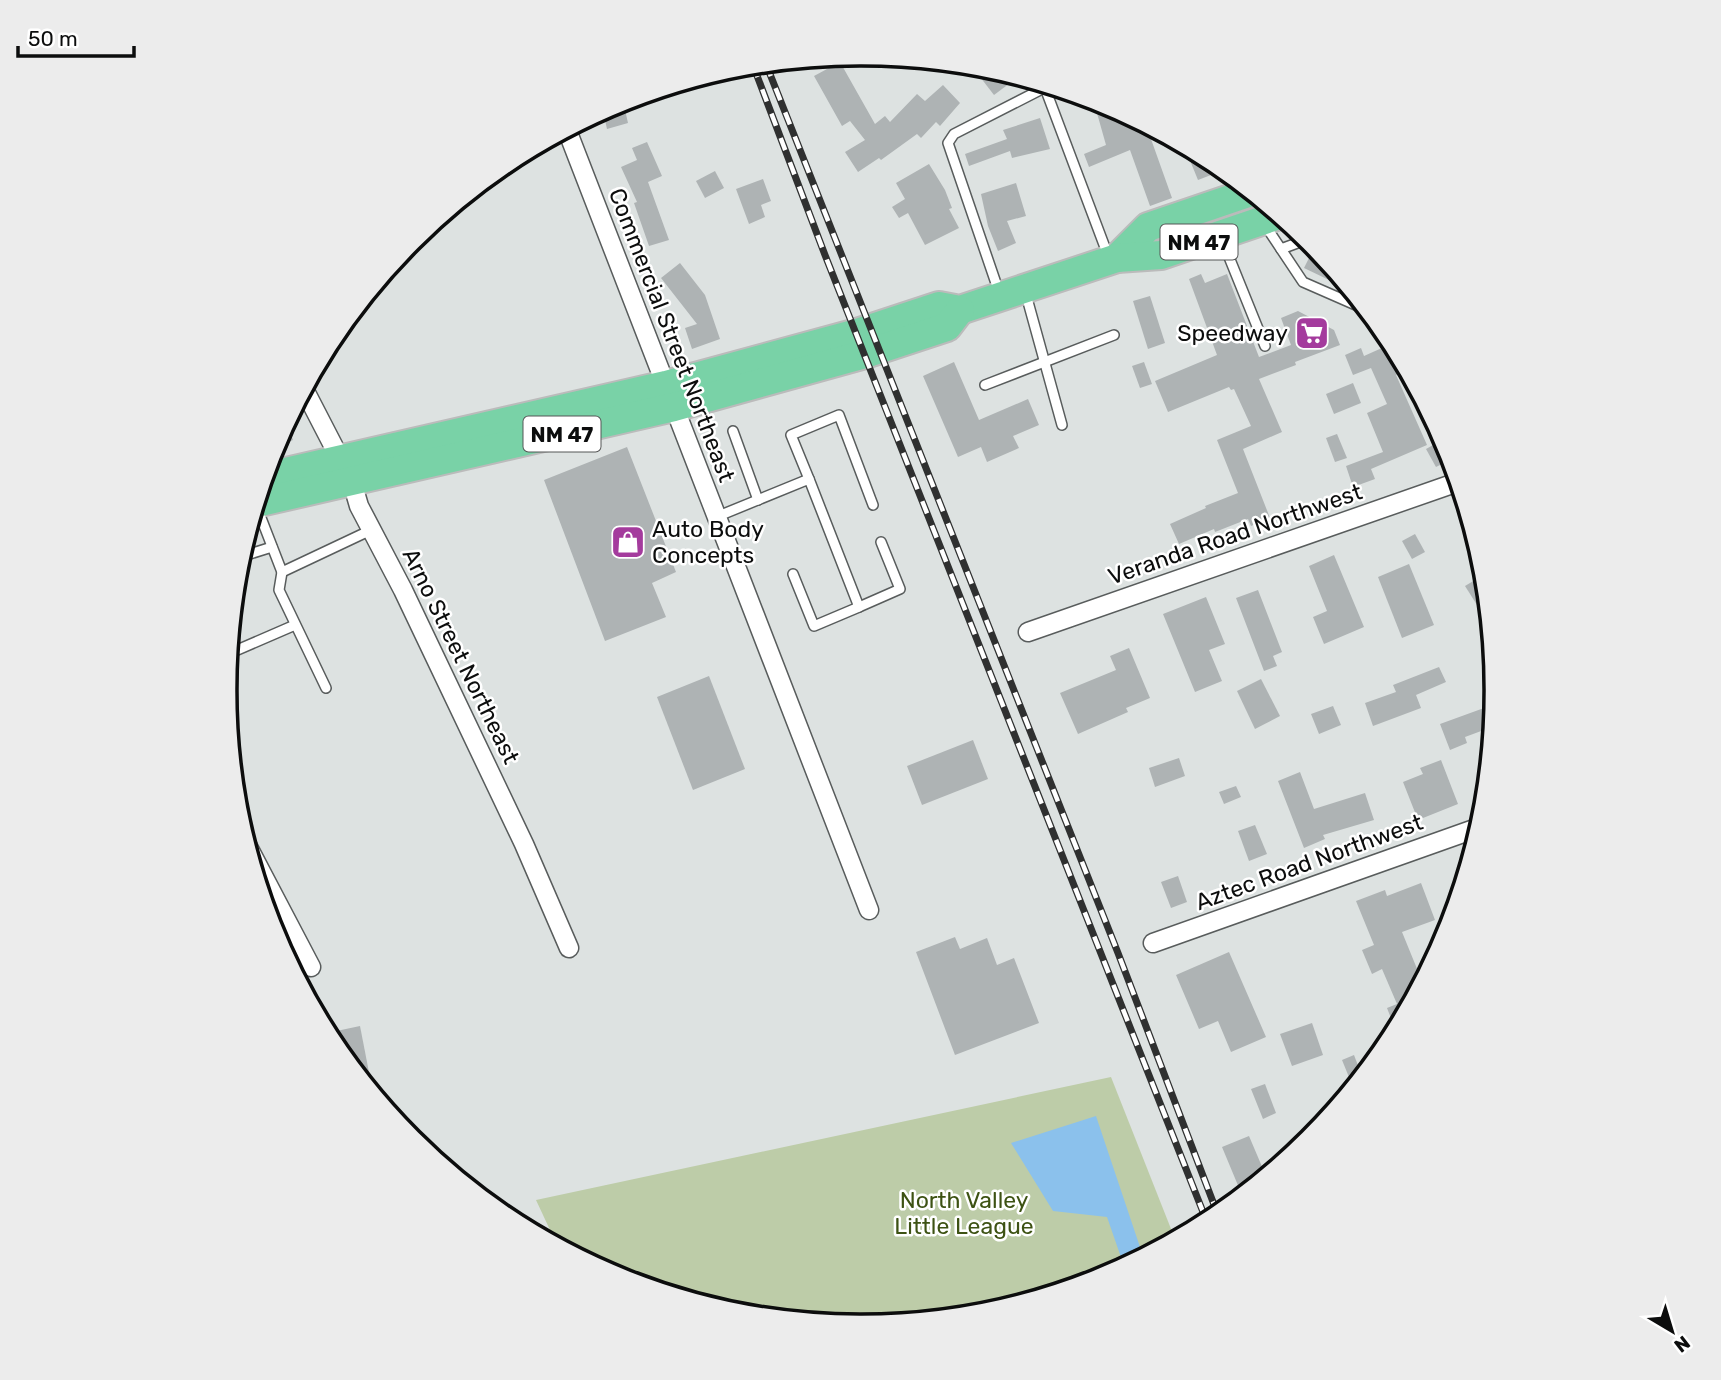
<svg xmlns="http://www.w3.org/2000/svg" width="1721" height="1380" font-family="Rubik,sans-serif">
<rect width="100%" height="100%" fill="#dde2e1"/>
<path fill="#bdcca8" d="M 1111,1077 L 1175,1239 L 1103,1278 L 984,1314 L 860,1326 L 736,1313 L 617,1277 L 557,1245 L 536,1200 Z"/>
<path fill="#8bc1ec" d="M 1096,1116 L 1143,1256 L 1124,1266 L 1107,1217 L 1053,1211 L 1011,1143 Z"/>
<g fill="#aeb3b4">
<path d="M 840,62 L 875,124 L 885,116 L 890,122 L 917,94 L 925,101 L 943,85 L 960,103 L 940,126 L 936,122 L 921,138 L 917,134 L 881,160 L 879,158 L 858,172 L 845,152 L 865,140 L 850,121 L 842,126 L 814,76 Z"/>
<path d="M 986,67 L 996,70 L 1018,77 L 994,95 L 977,73 Z"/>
<path d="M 1093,99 L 1104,103 L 1146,125 L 1172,198 L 1150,206 L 1130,150 L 1089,167 L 1084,154 L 1106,145 Z"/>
<path d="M 623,101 L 628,123 L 607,129 L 603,111 Z"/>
<path d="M 1040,118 L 1050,149 L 1012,158 L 1010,151 L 969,166 L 965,154 L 1007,139 L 1003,130 Z"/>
<path d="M 647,142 L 662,176 L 648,182 L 669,240 L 649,246 L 634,203 L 637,202 L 621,167 L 637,160 L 632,148 Z"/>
<path d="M 1200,154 L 1214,162 L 1224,170 L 1198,180 L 1189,158 Z"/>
<path d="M 929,164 L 945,190 L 952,208 L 949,209 L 959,228 L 925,245 L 908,213 L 899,218 L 892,207 L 905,199 L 896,183 Z"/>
<path d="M 715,171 L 724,188 L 705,198 L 696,181 Z"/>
<path d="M 763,179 L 771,201 L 761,205 L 765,217 L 749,224 L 736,189 Z"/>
<path d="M 1016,183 L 1026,216 L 1007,221 L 1016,243 L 998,251 L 988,226 L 981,194 Z"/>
<path d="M 1315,246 L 1322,254 L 1352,291 L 1304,268 Z"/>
<path d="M 680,263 L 705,295 L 720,339 L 692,349 L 685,328 L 697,324 L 661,278 Z"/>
<path d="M 1201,274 L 1205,283 L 1227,274 L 1259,357 L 1291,345 L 1281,318 L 1298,311 L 1334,330 L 1340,345 L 1295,362 L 1296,365 L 1259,379 L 1282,432 L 1243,449 L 1270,518 L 1251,526 L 1248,519 L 1215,532 L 1214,529 L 1179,544 L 1170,524 L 1206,508 L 1205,506 L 1238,493 L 1217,440 L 1251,426 L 1234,389 L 1231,390 L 1229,387 L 1168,412 L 1155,381 L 1217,355 L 1189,279 Z"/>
<path d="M 1150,296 L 1165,343 L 1148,349 L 1133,301 Z"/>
<path d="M 1393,343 L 1407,370 L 1396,375 L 1427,445 L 1371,469 L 1375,479 L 1353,487 L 1346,466 L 1383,452 L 1367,413 L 1387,404 L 1371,368 L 1353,375 L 1345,355 L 1361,348 L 1364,356 Z"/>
<path d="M 954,362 L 979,420 L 1028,399 L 1039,425 L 1013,436 L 1019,448 L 987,462 L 981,447 L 958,457 L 923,376 Z"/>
<path d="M 1144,362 L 1152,384 L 1140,388 L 1132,366 Z"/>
<path d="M 1353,383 L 1361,403 L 1334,414 L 1326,394 Z"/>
<path d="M 286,423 L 293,440 L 273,449 L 273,446 Z"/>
<path d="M 1337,434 L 1347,458 L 1335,462 L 1326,438 Z"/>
<path d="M 1444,439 L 1452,459 L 1436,467 L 1426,449 Z"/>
<path d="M 627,447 L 676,572 L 652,583 L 666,617 L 605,641 L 544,480 Z"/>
<path d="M 1415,534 L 1425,552 L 1412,559 L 1402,541 Z"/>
<path d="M 1334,555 L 1364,627 L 1324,644 L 1313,617 L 1327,611 L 1309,566 Z"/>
<path d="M 1409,564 L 1434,625 L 1402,638 L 1378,577 Z"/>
<path d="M 1485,574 L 1487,599 L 1477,605 L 1465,586 Z"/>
<path d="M 1258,590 L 1282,652 L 1273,656 L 1277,666 L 1264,671 L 1236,598 Z"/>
<path d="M 1206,597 L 1225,644 L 1209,650 L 1222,681 L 1195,692 L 1163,614 Z"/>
<path d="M 1129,648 L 1150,698 L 1126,708 L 1128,712 L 1078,734 L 1060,693 L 1116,670 L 1110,656 Z"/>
<path d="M 1439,667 L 1446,682 L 1416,695 L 1421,708 L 1373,726 L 1365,703 L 1396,692 L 1393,685 Z"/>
<path d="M 709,676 L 745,769 L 693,790 L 657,697 Z"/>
<path d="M 1261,679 L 1280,716 L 1255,729 L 1237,691 Z"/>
<path d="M 1333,706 L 1341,725 L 1319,734 L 1311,714 Z"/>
<path d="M 1484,708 L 1492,727 L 1465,737 L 1467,743 L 1450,750 L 1440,724 Z"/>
<path d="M 973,740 L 988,779 L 922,805 L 907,766 Z"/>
<path d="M 1179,758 L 1185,776 L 1155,787 L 1149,768 Z"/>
<path d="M 1441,760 L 1458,804 L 1418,820 L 1403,782 L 1423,774 L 1420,768 Z"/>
<path d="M 1300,772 L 1314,809 L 1365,793 L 1374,820 L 1323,835 L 1325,839 L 1304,848 L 1278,781 Z"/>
<path d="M 1236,786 L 1241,797 L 1224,804 L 1219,792 Z"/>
<path d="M 1255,825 L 1267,854 L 1249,861 L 1238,831 Z"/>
<path d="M 1178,876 L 1187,902 L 1171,908 L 1161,882 Z"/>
<path d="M 1421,883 L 1435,920 L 1402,932 L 1422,981 L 1396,1031 L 1387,1008 L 1397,1004 L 1382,969 L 1372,974 L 1362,950 L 1374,945 L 1356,901 L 1385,890 L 1387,896 Z"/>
<path d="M 955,937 L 960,949 L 987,938 L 997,965 L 1014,958 L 1039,1023 L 955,1055 L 916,952 Z"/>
<path d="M 1229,952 L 1266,1037 L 1231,1052 L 1218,1021 L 1199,1029 L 1176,975 Z"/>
<path d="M 1312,1023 L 1323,1055 L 1292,1066 L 1280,1034 Z"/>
<path d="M 360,1026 L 373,1093 L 332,1043 L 327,1033 Z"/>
<path d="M 1354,1055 L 1362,1076 L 1353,1087 L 1342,1060 Z"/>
<path d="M 1265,1084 L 1276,1113 L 1263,1119 L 1251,1089 Z"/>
<path d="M 1249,1136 L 1266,1176 L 1253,1182 L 1254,1185 L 1242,1195 L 1222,1147 Z"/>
</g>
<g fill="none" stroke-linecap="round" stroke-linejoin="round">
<g stroke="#585c5c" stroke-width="12">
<g id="lane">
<path d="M 1045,88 L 1109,258"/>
<path d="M 1265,225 L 1303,282 L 1367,310"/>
<path d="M 1227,238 L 1229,257 L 1265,346"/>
<path d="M 1281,249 L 1308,239"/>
<path d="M 1025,291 L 1062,425"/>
<path d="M 999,292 L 948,143 L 954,134 L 1048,86"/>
<path d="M 985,385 L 1114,335"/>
<path d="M 733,431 L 758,500"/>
<path d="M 809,479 L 791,435 L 839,415 L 873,505"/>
<path d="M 256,505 L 282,572 L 371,530"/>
<path d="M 716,517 L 809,479 L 859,607 L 814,626 L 793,574"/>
<path d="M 240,557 L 272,547"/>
<path d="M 282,572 L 279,590 L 326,688"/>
<path d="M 859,607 L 900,589 L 881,542"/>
<path d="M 228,654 L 295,625"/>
</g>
</g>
<g stroke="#585c5c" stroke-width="21">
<g id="street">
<path d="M 567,130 L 869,910"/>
<path d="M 304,389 L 352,482 L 359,506 L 403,590 L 524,844 L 569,948"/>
<path d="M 1028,632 L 1458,482"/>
<path d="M 246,843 L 311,967"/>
<path d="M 1153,943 L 1480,827"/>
</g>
</g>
<g stroke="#bbb" stroke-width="32">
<g id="primary">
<path d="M 1117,258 L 1148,227 L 1251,192"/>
<path d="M 264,477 L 666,385 L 857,333 L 939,306 L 960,310 L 1117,258 L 1161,255 L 1279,215"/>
<path d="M 256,503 L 674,407 L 865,354 L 947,327 L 960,310"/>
</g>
</g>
<use href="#lane" stroke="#fff" stroke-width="9"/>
<use href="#street" stroke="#fff" stroke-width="18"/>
<use href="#primary" stroke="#79d2a7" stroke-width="28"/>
<g stroke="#2f3030" stroke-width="7">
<g id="rail">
<path d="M 766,64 L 1118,953 L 1218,1215"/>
<path d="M 753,65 L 825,255 L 1207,1222"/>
</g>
</g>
<use href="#rail" stroke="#fff" stroke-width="4.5" stroke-dasharray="13" stroke-linecap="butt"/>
</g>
<defs>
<g id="supermarket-square" transform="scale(1.75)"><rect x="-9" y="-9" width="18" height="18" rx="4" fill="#a43b9d" stroke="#fff"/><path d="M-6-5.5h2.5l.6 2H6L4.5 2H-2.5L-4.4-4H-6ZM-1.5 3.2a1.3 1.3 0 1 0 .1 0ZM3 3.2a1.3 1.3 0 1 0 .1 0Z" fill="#fff"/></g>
<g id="shop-square" transform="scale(1.75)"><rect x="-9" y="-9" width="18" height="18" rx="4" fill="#a43b9d" stroke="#fff"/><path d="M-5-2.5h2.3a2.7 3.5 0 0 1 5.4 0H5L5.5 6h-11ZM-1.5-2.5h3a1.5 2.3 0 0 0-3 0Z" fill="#fff"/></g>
</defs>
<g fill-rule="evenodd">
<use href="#supermarket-square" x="1312" y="333"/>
<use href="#shop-square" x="628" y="542"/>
</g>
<g text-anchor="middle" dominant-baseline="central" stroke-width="5" stroke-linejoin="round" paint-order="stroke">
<g fill="#fff" stroke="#555656" stroke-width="2">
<rect x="1160.5" y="224.5" width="77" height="35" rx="5"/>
<rect x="523.5" y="416.5" width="77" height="35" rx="5"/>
</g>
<g font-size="21" font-weight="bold" fill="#0c0d0d">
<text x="1199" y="242">NM 47</text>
<text x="562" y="434">NM 47</text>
</g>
<g font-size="23" fill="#0c0d0d" stroke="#fff" text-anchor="end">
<text x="1288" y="333">Speedway</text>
<text x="652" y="529" text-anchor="start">Auto Body<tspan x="652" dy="26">Concepts</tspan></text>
</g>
<g font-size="23" fill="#0c0d0d" stroke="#fff">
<text transform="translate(672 335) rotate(69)">Commercial Street Northeast</text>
<text transform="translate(1235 534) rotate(-19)">Veranda Road Northwest</text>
<text transform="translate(461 656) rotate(64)">Arno Street Northeast</text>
<text transform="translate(1309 862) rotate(-20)">Aztec Road Northwest</text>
</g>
<g font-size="23" fill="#3d5213" stroke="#fff">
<text x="964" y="1200">North Valley<tspan x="964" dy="26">Little League</tspan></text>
</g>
</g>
<path d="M0 0H1721V1380H0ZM860 66H861A623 623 0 0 1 1484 689V691A623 623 0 0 1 861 1314H860A623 623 0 0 1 237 691V689A623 623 0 0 1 860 66Z" fill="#ececec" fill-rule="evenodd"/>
<path fill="none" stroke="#0c0d0d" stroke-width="3.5" d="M860 66H861A623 623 0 0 1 1484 689V691A623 623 0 0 1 861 1314H860A623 623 0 0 1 237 691V689A623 623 0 0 1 860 66Z"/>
<g transform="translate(1672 1331) rotate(142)" stroke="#ffffff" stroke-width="5" paint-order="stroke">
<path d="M0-5L12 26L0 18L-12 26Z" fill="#0c0d0d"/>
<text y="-10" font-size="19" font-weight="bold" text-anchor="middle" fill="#0c0d0d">N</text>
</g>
<path d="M18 46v10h116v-10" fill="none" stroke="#0c0d0d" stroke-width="3.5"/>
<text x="28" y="46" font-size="21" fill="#0c0d0d" stroke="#ffffff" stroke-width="5" paint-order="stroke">50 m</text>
</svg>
